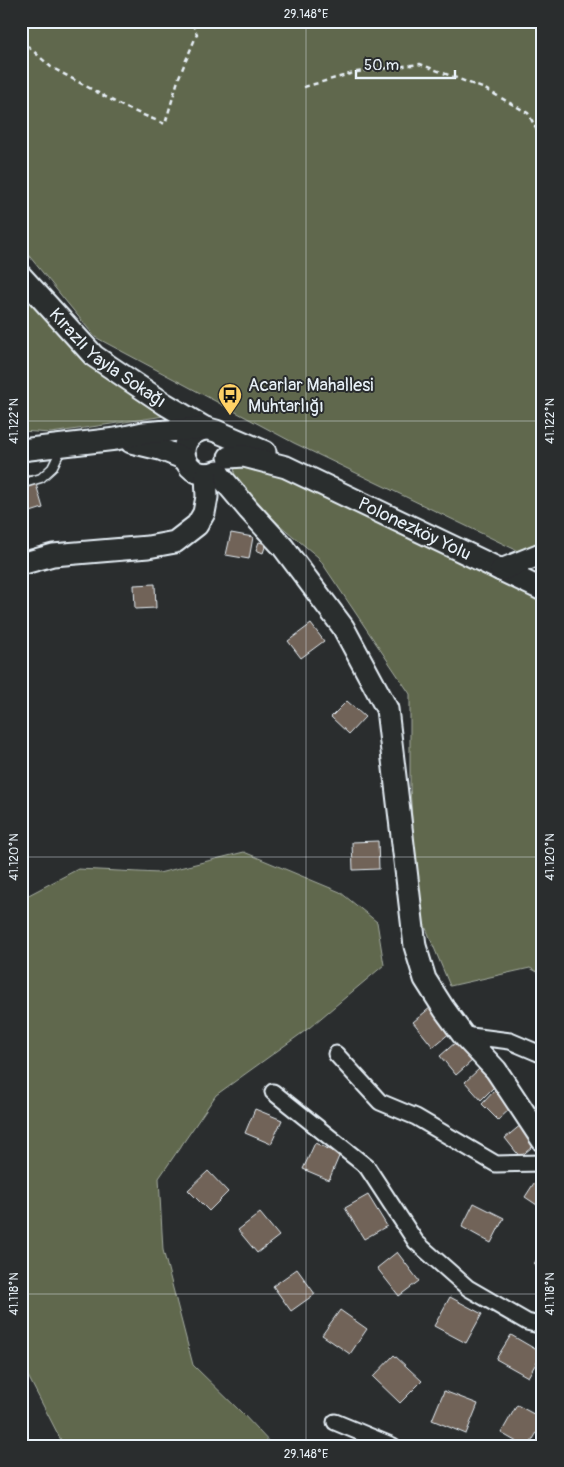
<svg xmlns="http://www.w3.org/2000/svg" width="564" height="1467" font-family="Pangolin,sans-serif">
<rect width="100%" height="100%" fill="#2a2d2e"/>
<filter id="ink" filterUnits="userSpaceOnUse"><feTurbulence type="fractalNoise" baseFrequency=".02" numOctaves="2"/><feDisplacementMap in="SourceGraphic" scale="10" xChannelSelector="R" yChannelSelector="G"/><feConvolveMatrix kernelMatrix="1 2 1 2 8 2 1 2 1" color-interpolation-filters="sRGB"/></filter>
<g filter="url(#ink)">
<g fill="#61674d" stroke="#a4aca2">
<path d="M 21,21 L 543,21 L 543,563 L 294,443 L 95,337 L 21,246 Z"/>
<path d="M 21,274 L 82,347 L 178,414 L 51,433 L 21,431 Z"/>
<path d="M 237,455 L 543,595 L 543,975 L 530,968 L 450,986 L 418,909 L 410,788 L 410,694 L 318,557 L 232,485 Z"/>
<path d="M 244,852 L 340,892 L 377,922 L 384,965 L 309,1028 L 216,1095 L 159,1178 L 163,1250 L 193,1365 L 242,1413 L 273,1446 L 64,1446 L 28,1376 L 21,1366 L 21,899 L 78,869 L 159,873 Z"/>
</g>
<g fill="#716358" stroke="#e8f1f8">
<path d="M 33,474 L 43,508 L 21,515 L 21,477 Z"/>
<path d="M 231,533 L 253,537 L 249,559 L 226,555 Z"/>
<path d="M 259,542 L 266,544 L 263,553 L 256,550 Z"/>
<path d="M 155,584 L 156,608 L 135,609 L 134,585 Z"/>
<path d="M 311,624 L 324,641 L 301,658 L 288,641 Z"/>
<path d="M 347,701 L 365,717 L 349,734 L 331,717 Z"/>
<path d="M 378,841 L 379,869 L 353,870 L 352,842 Z"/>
<path d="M 431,1007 L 451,1032 L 433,1047 L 413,1022 Z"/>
<path d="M 456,1042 L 473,1060 L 456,1075 L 440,1056 Z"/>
<path d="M 479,1069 L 495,1086 L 481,1100 L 465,1082 Z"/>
<path d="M 494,1091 L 511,1108 L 498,1120 L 482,1104 Z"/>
<path d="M 255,1109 L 282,1120 L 271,1144 L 245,1133 Z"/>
<path d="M 522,1124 L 537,1143 L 520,1157 L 505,1138 Z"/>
<path d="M 315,1143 L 340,1154 L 329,1180 L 303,1169 Z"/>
<path d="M 208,1171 L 228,1192 L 209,1211 L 188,1190 Z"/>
<path d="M 534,1183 L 543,1189 L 543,1209 L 525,1197 Z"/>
<path d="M 368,1195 L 387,1226 L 364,1239 L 345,1208 Z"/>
<path d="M 474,1203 L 504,1218 L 491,1243 L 462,1227 Z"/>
<path d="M 260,1213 L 279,1236 L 257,1253 L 238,1230 Z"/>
<path d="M 543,1249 L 543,1269 L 534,1264 Z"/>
<path d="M 397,1252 L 419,1281 L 399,1296 L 377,1268 Z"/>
<path d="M 297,1269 L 315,1294 L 291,1311 L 273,1286 Z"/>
<path d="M 450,1297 L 482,1314 L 466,1343 L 434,1326 Z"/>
<path d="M 340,1310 L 367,1329 L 350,1354 L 322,1335 Z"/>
<path d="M 511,1335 L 542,1353 L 528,1377 L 496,1359 Z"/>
<path d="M 394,1355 L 422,1381 L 400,1403 L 373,1377 Z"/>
<path d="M 444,1391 L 478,1404 L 466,1434 L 432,1420 Z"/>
<path d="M 517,1405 L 543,1419 L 543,1422 L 529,1446 L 524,1446 L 501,1433 Z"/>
</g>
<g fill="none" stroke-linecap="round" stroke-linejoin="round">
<g stroke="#e8f1f8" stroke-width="11">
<path id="lane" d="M 21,484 L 41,478 L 52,468 L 62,448"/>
</g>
<g stroke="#e8f1f8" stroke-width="19">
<g id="street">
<path d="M 463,1035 L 510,1041 L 543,1055"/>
<path d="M 336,1054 L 380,1102 L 416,1117 L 496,1164 L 543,1163"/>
<path d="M 273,1092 L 367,1167 L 416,1242 L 468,1288 L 527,1322 L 543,1326"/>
<path d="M 335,1422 L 393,1446"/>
</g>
</g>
<g stroke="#e8f1f8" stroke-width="25">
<g id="secondary">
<path id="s1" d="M 21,276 L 94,356 L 165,404 L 205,428"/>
<path d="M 205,429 C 168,437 185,486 218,471"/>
<path d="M 131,442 L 160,449 L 185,459"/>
<path d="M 21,450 L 116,439 L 143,433 L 205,428 L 216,431 L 265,452"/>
<path id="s2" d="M 229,457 L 244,456 L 286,467 L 543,590"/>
<path d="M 217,472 L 249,510 L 283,547 L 343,627 L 387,709 L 415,946 L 425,979 L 444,1009 L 463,1035 L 496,1070 L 543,1141"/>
<path d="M 21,564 L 53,555 L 148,547 L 175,542 L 197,525 L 204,513 L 207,497 L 206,474"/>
<path d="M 501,570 L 543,553"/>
</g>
</g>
<g stroke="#e8f1f8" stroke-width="2.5" stroke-dasharray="5 4" stroke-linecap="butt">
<path d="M 21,40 L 51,67 L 124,107 L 165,124 L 179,77 L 197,34 L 191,21"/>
<path d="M 304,87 L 357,72 L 420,64 L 485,89 L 528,113 L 542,140 L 543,145"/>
</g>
<use href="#lane" stroke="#2a2d2e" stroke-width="8"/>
<use href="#street" stroke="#2a2d2e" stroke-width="15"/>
<use href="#secondary" stroke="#2a2d2e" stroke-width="21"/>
</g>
</g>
<path fill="none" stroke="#e8f1f8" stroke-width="1" stroke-opacity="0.45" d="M 306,21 L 306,1446M 21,421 L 543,421M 21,857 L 543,857M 21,1294 L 543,1294"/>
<defs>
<g id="bus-pin" transform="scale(1.25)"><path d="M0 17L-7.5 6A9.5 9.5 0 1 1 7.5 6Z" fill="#ffd166" stroke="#2a2d2e"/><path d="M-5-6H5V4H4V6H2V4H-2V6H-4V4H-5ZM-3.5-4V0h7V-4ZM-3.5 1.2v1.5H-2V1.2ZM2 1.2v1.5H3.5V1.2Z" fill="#111"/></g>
</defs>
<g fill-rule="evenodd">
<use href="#bus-pin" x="230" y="395"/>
</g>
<g text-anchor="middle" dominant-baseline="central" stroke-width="4" stroke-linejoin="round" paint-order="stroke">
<g font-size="18" fill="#e8f1f8" stroke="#2a2d2e">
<text stroke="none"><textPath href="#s1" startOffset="120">Kırazlı Yayla Sokağı</textPath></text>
<text stroke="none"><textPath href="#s2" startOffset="201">Polonezköy Yolu</textPath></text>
</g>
<g font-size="18" fill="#e8f1f8" stroke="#2a2d2e" text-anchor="start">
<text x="248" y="385">Acarlar Mahallesi<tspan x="248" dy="21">Muhtarlığı</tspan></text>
</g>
</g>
<rect width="564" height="1467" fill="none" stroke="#2a2d2e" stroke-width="55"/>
<path d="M356 70v8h99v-8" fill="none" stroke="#e8f1f8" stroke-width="2.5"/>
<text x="364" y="70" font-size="15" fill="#e8f1f8" stroke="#2a2d2e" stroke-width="4" paint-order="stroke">50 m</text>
<rect x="28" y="28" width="508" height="1412" fill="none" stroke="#e8f1f8" stroke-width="2"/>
<g font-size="12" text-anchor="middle" fill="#e8f1f8">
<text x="306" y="18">29.148°E</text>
<text transform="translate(14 421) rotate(-90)" y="4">41.122°N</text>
<text transform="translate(550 421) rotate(-90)" y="4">41.122°N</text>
<text transform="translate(14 857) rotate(-90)" y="4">41.120°N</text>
<text transform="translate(550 857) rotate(-90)" y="4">41.120°N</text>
<text transform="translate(14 1294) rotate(-90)" y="4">41.118°N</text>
<text transform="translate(550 1294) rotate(-90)" y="4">41.118°N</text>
<text x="306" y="1458">29.148°E</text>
</g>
</svg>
